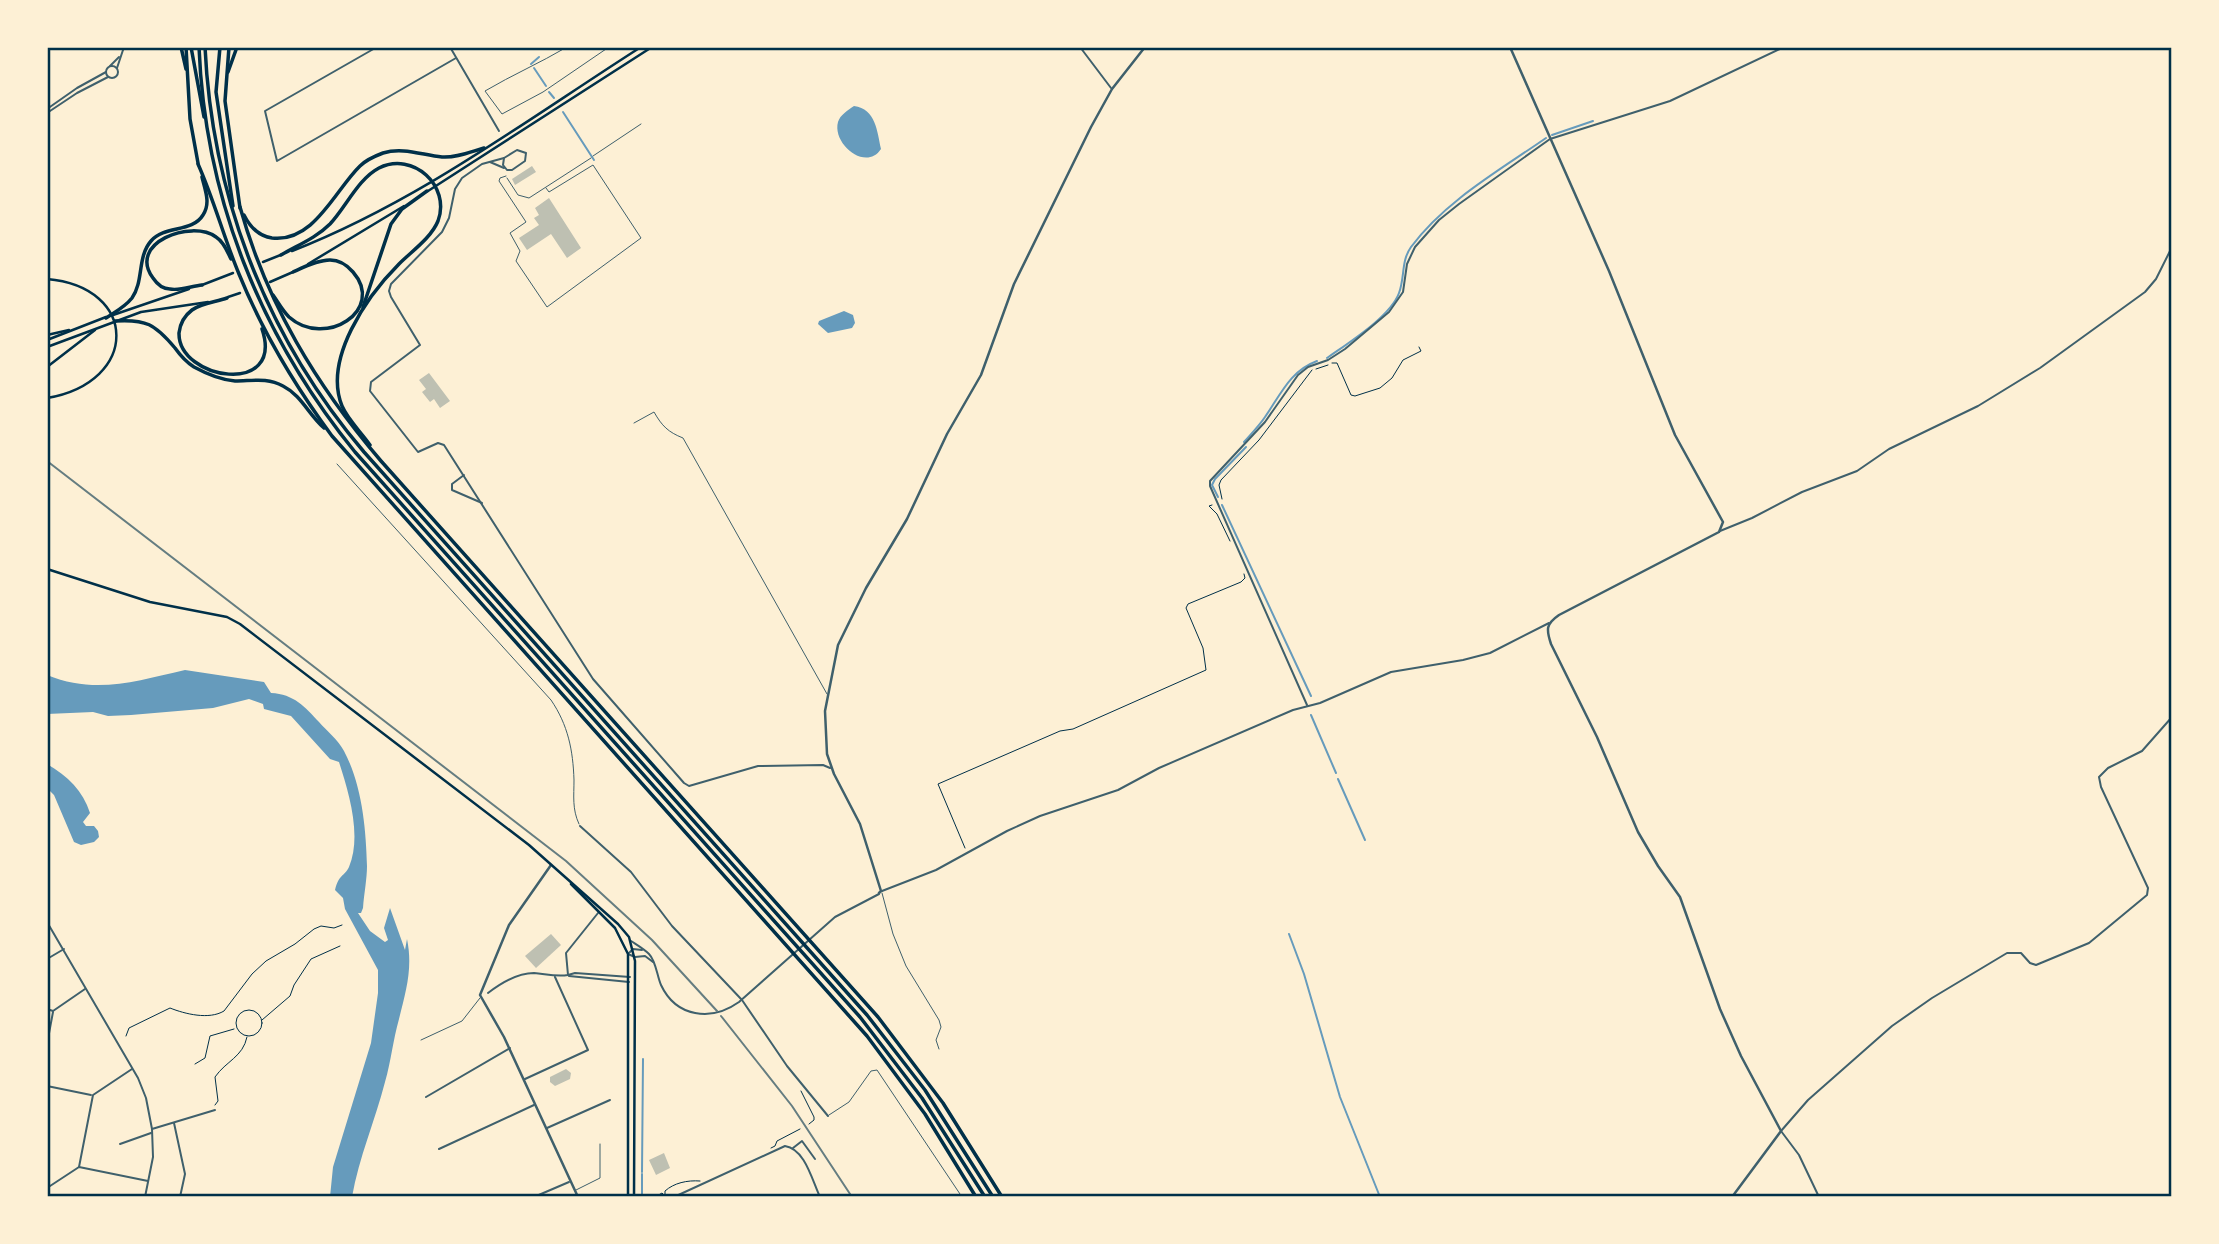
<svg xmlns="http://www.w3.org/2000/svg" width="2219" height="1244" font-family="Bitter,serif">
<rect width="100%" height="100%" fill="#fdf0d5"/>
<g fill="#669bbc">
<path d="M 854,106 C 876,109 877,131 881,149 C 866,172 832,144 838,122 C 840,115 848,110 854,106 Z"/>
<path d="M 844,311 L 853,315 L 855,323 L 852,328 L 828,333 L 818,324 L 819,321 Z"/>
<path d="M 185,670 L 264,682 L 271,693 C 294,694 305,707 319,722 C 327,731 338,740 344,751 C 362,785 366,828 367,866 C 367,879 364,894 363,908 L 361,913 L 358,913 L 370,931 L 385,942 L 388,940 L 384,928 L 390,908 L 405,950 L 407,939 C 413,968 406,991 399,1019 C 393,1040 391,1061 385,1082 C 375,1121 359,1157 352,1197 L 330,1197 L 333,1167 L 371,1043 L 378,993 L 378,970 L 345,909 L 343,898 L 335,890 C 339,874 344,877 349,867 C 362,836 349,793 339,762 L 330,759 L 291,716 L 264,709 L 263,704 L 249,699 L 213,708 L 131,715 L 108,716 L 93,712 L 47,714 L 47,675 C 96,695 136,681 185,670 Z"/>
<path d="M 47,764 C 68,776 83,791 90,813 L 83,822 L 86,826 L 94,826 L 98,831 L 99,837 L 94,842 L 81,845 L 74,842 L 54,795 L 47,788 Z"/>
</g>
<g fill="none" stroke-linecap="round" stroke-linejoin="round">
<g stroke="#669bbc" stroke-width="2">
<path d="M 531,64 L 539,57"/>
<path d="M 534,68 L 546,86"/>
<path d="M 549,92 L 554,98"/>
<path d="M 563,112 L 594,160"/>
<path d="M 1552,135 L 1593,121"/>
<path d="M 1327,358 C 1348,343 1390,317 1399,293 C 1405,277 1401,261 1411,247 C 1445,201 1500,170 1546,138"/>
<path d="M 1244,442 C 1251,434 1259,426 1265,417 C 1281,394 1290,371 1317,361"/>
<path d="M 1218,497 L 1212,485 L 1215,479 L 1246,447"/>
<path d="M 1222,505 L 1311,696"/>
<path d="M 1311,715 L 1336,773"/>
<path d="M 1338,779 L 1365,840"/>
<path d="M 1289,934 L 1304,974 L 1340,1097 L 1380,1197"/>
<path d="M 642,1172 L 643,1059"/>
<path d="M 642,1197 L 642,1174"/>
</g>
</g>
<g fill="#bec0b2">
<path d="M 532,166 L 536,172 L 515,185 L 512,179 Z"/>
<path d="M 549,198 L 581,248 L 567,258 L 551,234 L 527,250 L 519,238 L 539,225 L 534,218 L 539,215 L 535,208 Z"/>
<path d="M 429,373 L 450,401 L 440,408 L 434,399 L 430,402 L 422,392 L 426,389 L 419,380 Z"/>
<path d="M 551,934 L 561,945 L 536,968 L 525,956 Z"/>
<path d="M 566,1069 L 571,1073 L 570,1079 L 555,1086 L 550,1082 L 550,1077 Z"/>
<path d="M 664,1153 L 670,1168 L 656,1175 L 649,1160 Z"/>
</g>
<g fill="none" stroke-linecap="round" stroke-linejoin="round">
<g stroke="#003049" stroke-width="1">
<path d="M 1332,363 L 1337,363 L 1351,395 L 1355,396 L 1380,388 L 1392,378 L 1403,360 L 1421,351 L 1419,347"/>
<path d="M 1316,369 L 1328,365"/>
<path d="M 1222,499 L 1219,485 L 1221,480 L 1259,440 L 1312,370"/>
<path d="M 1212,505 L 1209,506 L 1217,514 L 1230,541"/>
<path d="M 965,848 L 938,784 L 1060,731 L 1073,729 L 1206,670 L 1203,648 L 1186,608 L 1188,604 L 1241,582 L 1245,578 L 1244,574"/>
<circle cx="249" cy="1023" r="13"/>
<path d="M 262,1020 L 290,996 L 294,985 L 311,959 L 340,946"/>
<path d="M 126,1036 L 129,1028 L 170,1008 C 185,1014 209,1020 224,1011 L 252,974 L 266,961 L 295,944 L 314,929 L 321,926 L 334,928 L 342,925"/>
<path d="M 195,1064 L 205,1058 L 210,1036 L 234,1029"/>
<path d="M 801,1091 L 814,1117 L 814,1120 L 809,1124"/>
<path d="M 215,1105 L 218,1101 L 215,1077 C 226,1061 243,1057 247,1037"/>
<path d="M 771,1148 L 775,1146 L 777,1141 L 800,1129"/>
<path d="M 655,1197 L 662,1193 L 665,1196 L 665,1191 C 674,1183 687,1180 700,1181"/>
</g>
<g stroke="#3f606c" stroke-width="1">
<path d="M 567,47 C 540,63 512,75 485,91 L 502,114 L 543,92 L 609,47"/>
<path d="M 593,156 L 641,124"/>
<path d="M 506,176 L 500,178 L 499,181 L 526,222 L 510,233 L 520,251 L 516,261 L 547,307 L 641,238 L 593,165 L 549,192 L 546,188"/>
<path d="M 507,178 L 518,195 L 529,198 L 591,158"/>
<path d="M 634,423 L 654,412 C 662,426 668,432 683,438 L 827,694"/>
<path d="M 337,464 L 551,700 C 568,725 573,750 574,780 C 574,796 572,809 579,824"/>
<path d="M 882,893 L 893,934 L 906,966 L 939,1020 L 941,1027 L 936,1040 L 939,1049"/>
<path d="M 421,1040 L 462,1021 L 480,998"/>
<path d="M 829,1115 L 849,1102 L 871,1071 L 877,1070 L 962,1197"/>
<path d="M 576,1190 L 600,1178 L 600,1144"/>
</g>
<g stroke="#3f606c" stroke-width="2">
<path d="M 377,47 L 265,111 L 277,161 L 456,58"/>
<path d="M 450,47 L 499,131"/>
<path d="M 1080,47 L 1111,88"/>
<circle cx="112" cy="72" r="6"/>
<path d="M 110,66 L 119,57"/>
<path d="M 117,68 L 124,47"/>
<path d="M 47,109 L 77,88 L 106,72"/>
<path d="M 47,113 L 77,93 L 108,77"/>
<path d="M 517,150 L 526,153 L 525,161 L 512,170 L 507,170 L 503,165 L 504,158 Z"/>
<path d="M 504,158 L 482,164 L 462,178 L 455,189 L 449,218 L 442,232 L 391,284 L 389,291 L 391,297 L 420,345 L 371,382 L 370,391 L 418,452 L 438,443 L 444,445 L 593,679 L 684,783 L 689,786 L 758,766 L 823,765 L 830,768"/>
<path d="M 490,162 L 504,168"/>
<path d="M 464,475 L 452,484 L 452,490 L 482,503"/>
<path d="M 1720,531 L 1752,518 L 1802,492 L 1857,471 L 1889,449 L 1978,406 L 2040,368 L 2145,292 L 2156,279 L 2172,247"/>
<path d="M 1307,705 L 1210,486 L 1210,481 L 1265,422 L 1298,375 L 1308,367 L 1328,360 L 1345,349 L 1389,312 L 1403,292 L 1407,264 L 1415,247 L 1439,220 L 1459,204 L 1550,139 L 1670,101 L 1784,47"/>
<path d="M 580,826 L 631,872 L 672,926 L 742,1000 L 787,1066 L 828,1116"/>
<path d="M 882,891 L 936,870 L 1007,831 L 1040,816 L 1118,790 L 1159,768 L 1293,710 L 1320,703 L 1391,672 L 1463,660 L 1490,653 L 1549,623"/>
<path d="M 47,922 L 138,1078 L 146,1098 L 152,1129"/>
<path d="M 631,941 C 637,945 644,949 649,954 C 656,961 657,976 661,985 C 676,1017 711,1022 739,1002 L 835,917 L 879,894"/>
<path d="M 642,950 L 633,949 L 628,954 L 635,957 L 645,956 L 653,962"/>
<path d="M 47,959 L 64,949"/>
<path d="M 568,975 L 575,973 L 630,977"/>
<path d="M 569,976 L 629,982"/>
<path d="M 488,993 C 501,983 517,973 534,973 C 546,974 556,977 568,975 L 566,953 L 598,913"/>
<path d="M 47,1009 L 53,1011 L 85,989"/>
<path d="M 47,1044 L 53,1012"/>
<path d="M 525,1079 L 588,1050 L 555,977"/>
<path d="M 47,1086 L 91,1095"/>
<path d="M 426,1097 L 510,1048"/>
<path d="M 174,1123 L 185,1174 L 180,1197"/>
<path d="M 547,1128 L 610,1100"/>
<path d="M 120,1144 L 151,1133"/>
<path d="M 793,1148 L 802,1141 L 815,1159"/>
<path d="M 439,1149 L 534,1105"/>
<path d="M 79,1167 L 93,1095 L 132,1069"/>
<path d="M 47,1188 L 79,1167 L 148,1181"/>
<path d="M 47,1193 L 49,1197"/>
<path d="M 145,1197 L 153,1157 L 152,1129 L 215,1110"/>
<path d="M 534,1197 L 569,1182"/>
<path d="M 674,1197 L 785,1146 C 805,1149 812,1180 820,1197"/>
<path d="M 1819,1197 L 1799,1155 L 1781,1131 L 1808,1100 L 1892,1026 L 1932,998 L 2007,953 L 2021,953 L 2030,963 L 2036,965 L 2089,943 L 2147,895 L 2148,888 L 2101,787 L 2099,777 L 2108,768 L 2142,751 L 2172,717"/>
</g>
<g stroke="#3f606c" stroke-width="2.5">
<path d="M 1510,47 L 1609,271 L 1675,435 L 1723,522 L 1719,532 L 1559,615 C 1546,624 1546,629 1551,644 L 1597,737 L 1638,832 L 1658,866 L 1680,897 L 1720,1009 L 1741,1056 L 1781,1131 L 1732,1197"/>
<path d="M 551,865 L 509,925 L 480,995 L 504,1037 L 578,1197"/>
<path d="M 879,893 L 881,891 L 860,824 L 834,774 L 827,754 L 825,711 L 838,645 L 866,588 L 907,519 L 947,434 L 981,375 L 1014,284 L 1091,127 L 1112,89 L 1145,47"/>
</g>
<g stroke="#003049" stroke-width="2.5">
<path d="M 47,569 L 150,602 L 227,617 L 240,624 L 529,845 L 618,924 L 629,937 L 635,961 L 634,1197"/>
<path d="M 571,884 L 615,928 L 628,954 L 628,1197"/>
</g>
<g stroke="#003049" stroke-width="2.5">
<path d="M 428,191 L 652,47"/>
<path d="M 292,251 C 418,202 528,119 641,47"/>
<path d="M 263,262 L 283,254"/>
<path d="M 308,264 L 404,206"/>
<path d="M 47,279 C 139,287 140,382 47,398"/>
<path d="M 270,282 L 293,272"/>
<path d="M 202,285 L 233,273"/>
<path d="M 228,297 L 240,293"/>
<path d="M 113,315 L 189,289"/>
<path d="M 47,335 L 69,330"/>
<path d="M 47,340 L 106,317"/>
<path d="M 47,347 L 141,312 L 208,302"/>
<path d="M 47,367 L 95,330"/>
</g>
<g stroke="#003049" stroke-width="3.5">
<path d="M 181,47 L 186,69"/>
<path d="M 186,47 L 190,119 L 198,163"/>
<path d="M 191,47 L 204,117"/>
<path d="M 199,47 C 205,198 260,335 355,452 L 860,1017 L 922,1098 L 985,1197"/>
<path d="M 205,47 C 212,197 267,338 364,452 L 867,1015 L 925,1090 L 993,1197"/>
<path d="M 220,47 L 216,92 L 233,206"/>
<path d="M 229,47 L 225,101 L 240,208"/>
<path d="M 228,72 L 237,47"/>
<path d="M 198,164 C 214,200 224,238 239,274 C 263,333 295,386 332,436 L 867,1036 L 925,1114 L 976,1197"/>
<path d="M 240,207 C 267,304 316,385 381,461 L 878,1017 L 943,1103 L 1002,1197"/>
<path d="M 244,215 C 250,227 258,236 272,238 C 314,243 335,190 360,166 C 366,160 375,156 383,153 C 403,147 422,155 442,157 C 456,158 470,152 484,148"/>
<path d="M 281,255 C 298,245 316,238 330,224 C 346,207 358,179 379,168 C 413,151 451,186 438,221 C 431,238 412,251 399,264 C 367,296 323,359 342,406 C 348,420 361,432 370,445"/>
<path d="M 202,285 C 192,286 180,291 170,289 C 163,289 157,284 153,278 C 127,243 191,219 216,237 C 224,242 227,251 231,259"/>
<path d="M 273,295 C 278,302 282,310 289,317 C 325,349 386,310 353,272 C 347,265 339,260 330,260 C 318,260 304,267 293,272"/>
<path d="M 227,298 C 216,302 201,303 192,310 C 184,316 180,324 179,333 C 178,380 285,397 262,329"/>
<path d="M 363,307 L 391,224 L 402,209 L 427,191"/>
<path d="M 106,318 C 115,312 125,307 132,298 C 144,281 137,257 151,241 C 165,225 192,233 203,215 C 211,203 205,190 202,177"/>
<path d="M 115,321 C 146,319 155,324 175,348 C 180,355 186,362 194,367 C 205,373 222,380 235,381 C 252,381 267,377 283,386 C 301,395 309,415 324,428"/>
</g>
<g stroke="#657d81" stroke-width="2">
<path d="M 47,461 L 566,861 L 652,940 L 717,1011"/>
<path d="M 721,1016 L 792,1106 L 852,1197"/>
</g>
</g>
<rect width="2219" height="1244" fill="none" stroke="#fdf0d5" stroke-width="98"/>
<rect x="49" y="49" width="2121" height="1146" fill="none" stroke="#003049" stroke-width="2.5"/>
</svg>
